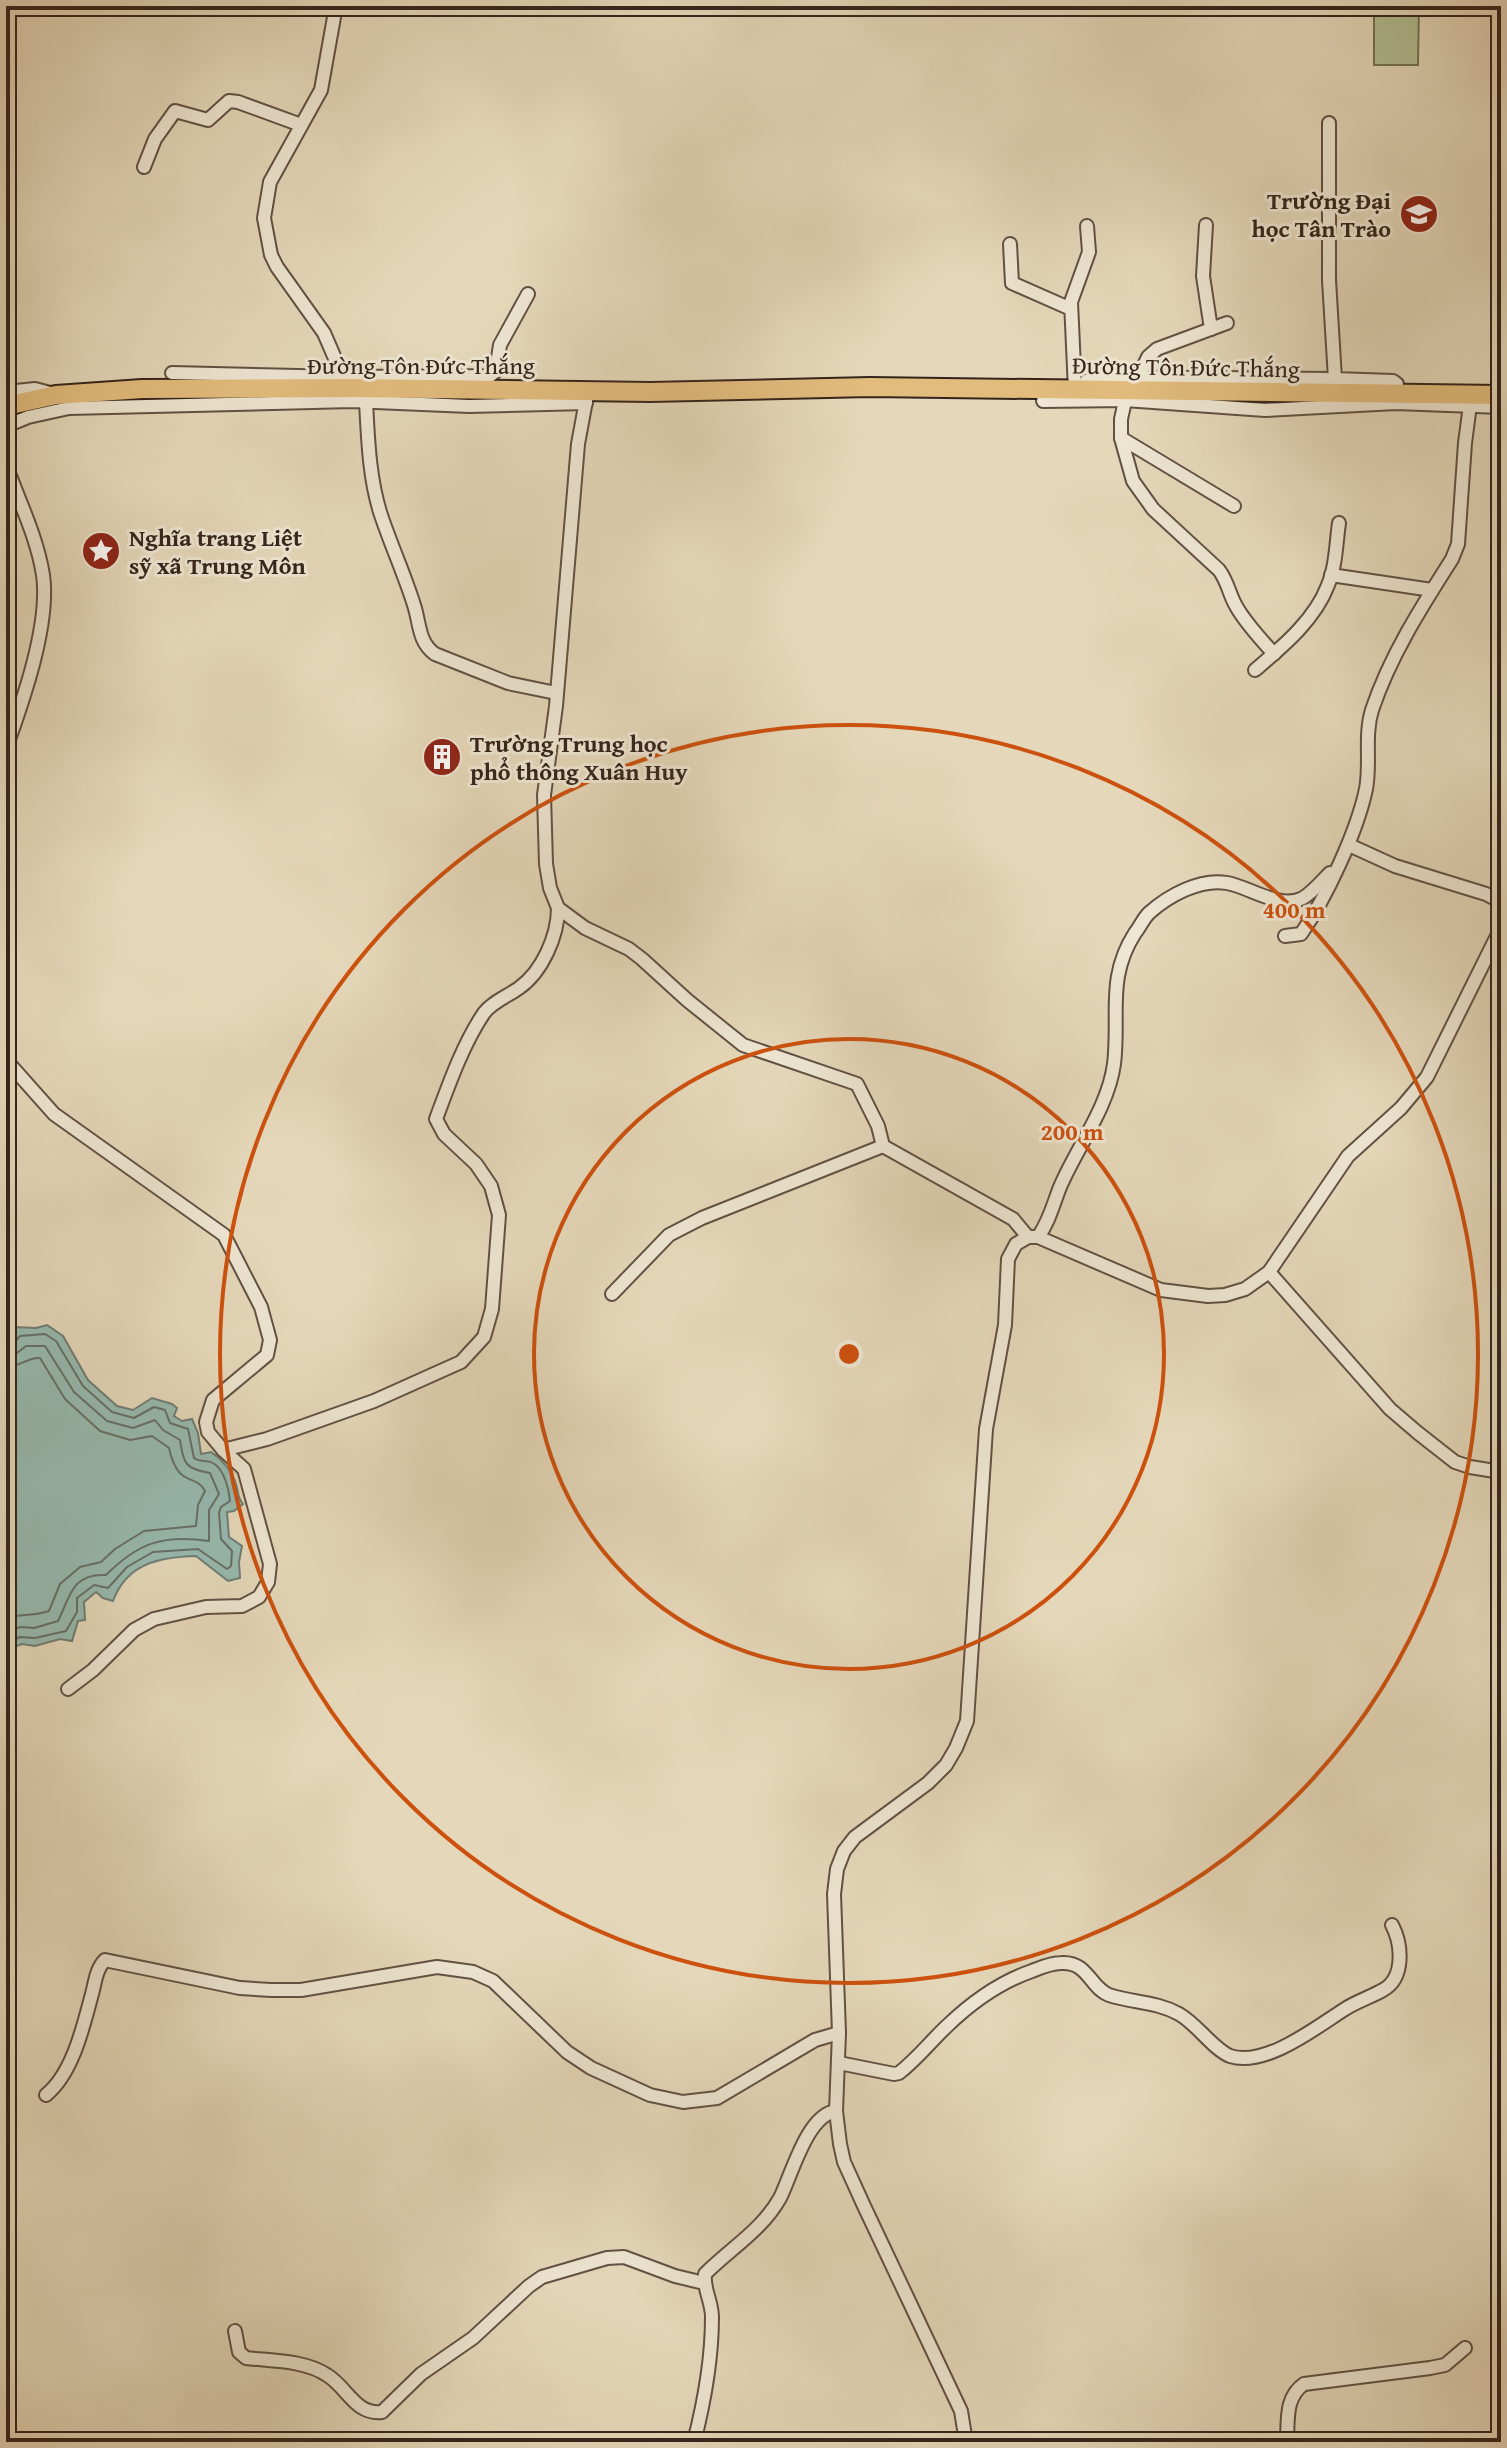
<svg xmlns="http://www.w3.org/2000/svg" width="1507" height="2448" font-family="'Gentium Book Plus',serif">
<rect width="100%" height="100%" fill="#e5d8ba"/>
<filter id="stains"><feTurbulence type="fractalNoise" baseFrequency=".0025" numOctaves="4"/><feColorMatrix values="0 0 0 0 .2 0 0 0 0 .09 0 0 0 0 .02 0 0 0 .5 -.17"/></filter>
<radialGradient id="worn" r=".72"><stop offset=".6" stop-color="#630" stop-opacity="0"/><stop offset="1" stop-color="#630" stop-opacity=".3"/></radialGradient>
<path fill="#b1bf92" stroke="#737257" stroke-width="2" d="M 1374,6 L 1419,6 L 1418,65 L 1374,65 Z"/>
<path fill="#96bab0" stroke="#6f7e75" stroke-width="2" d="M 47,1325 L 63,1336 L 88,1380 L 117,1406 L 133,1410 L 152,1398 L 172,1404 L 177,1408 L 174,1416 L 182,1421 L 192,1419 L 198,1433 L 201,1454 L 211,1452 C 223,1460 231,1469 236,1484 C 239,1493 237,1497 243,1504 L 234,1511 L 227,1512 L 229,1537 L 242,1546 L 239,1562 L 240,1578 L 228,1581 L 196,1556 C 160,1557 127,1563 113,1601 L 103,1598 L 96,1592 L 84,1602 L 85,1620 L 78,1621 L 72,1641 L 60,1639 L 35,1646 L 22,1644 L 14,1647 L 6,1657 L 6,1344 L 14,1327 L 36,1328 Z"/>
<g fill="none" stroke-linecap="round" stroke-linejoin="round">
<g stroke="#666f66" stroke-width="2">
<path d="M 6,1345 L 13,1344 L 20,1336 L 45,1334 L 56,1341 L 83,1386 L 112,1412 L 134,1418 L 154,1407 L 165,1410 L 170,1423 L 188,1429 L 194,1458 C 201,1463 206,1459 213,1463 C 224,1469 229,1489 230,1501 L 221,1507 L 219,1513 L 221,1539 L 232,1551 L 231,1566 L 227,1569 L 198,1549 L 153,1552 L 127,1567 L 108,1588 L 94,1585 L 77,1598 L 77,1612 L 66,1631 L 35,1638 L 20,1637 L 6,1644"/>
<path d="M 6,1355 L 17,1353 L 26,1346 L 45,1346 L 74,1392 L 107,1421 L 133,1428 L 155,1420 L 163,1430 L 180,1440 C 184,1464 185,1469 210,1473 L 219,1494 L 209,1510 L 209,1541 C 163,1534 138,1543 106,1575 C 71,1573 70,1598 58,1621 L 34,1628 L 21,1627 L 6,1631"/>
<path d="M 6,1367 C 19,1367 28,1357 40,1358 L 65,1399 L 100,1431 L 130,1440 L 152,1436 L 169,1448 C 178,1489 196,1473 205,1491 L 198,1505 L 196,1526 L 144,1531 L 115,1549 L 101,1562 L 80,1567 L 60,1584 L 49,1611 C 35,1616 21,1614 6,1618"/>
</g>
<g stroke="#615144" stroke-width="16">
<g id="minor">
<path d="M 336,6 L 321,90 L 270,182 L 264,218 L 271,255 L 277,267 L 324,333 L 343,377"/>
<path d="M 1329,123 L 1329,280 L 1335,379 L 1393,381 L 1397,384 L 1396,400"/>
<path d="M 144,167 L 155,139 L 175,111 L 208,120 L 229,101 L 238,102 L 301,125"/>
<path d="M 1206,225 L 1203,276 L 1211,329"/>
<path d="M 1010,244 L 1012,283 L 1071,309"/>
<path d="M 172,373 L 343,377 L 490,376 L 496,371 L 500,345 L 528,294"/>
<path d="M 1138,378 L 1148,357 L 1157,349 L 1227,323"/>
<path d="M 588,390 L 578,444 L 556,706 L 544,795 L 546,864 L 550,888 L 558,908 L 585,928 L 629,949 L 642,959 L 687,1000 L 743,1045 L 857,1084 L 878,1126 L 883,1146 L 1013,1219 L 1028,1237"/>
<path d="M 1075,390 L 1071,302 L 1089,252 L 1087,226"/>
<path d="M 1080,390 L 1086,381 L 1099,377 L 1335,379"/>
<path d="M 6,392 L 35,389 L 54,394"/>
<path d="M 1127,392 L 1121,419 L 1121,438 L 1133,481 L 1153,509 L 1219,570 C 1228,582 1229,594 1236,606 C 1246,624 1261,639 1274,654"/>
<path d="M 1043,401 L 1125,400 L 1265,410 L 1396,403 L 1501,407"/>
<path d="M 366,402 C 368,438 369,476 380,512 C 390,543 404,573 414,605 C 420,623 418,642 435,654 L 508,683 L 556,693"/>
<path d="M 6,426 L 28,417 L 69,408 L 352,401 L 469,406 L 586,403"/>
<path d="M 1121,438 L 1234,506"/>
<path d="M 6,465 C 19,501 37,537 43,575 C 50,624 23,701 6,748"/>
<path d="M 1331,575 L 1432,590"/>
<path d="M 1255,670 C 1282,647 1315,620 1328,585 C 1336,566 1336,544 1339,523"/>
<path d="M 1349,845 L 1395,866 L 1486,894 L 1501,902"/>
<path d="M 1285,936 L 1301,934 C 1326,898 1357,832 1366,789 C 1371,763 1364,736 1372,710 C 1390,656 1422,606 1452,559 L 1458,544 L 1465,443 L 1470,405"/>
<path d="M 6,1060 L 54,1114 L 224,1235 L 261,1307 L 270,1340 L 267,1355 L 213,1400 L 206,1422 L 208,1432 L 223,1450 L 244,1469 L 270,1564 L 268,1582 L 259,1597 L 242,1606 L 206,1607 L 154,1619 L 134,1630 L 93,1670 L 68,1689"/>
<path d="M 1038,1237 C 1049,1222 1053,1205 1060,1187 C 1077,1147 1108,1108 1114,1064 C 1120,1015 1106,978 1135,933 C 1140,927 1143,919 1149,913 C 1168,896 1200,878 1227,883 C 1250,887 1280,910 1303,898 C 1313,892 1322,881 1330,873"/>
<path d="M 1269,1272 L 1390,1409 L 1418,1433 L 1455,1462 L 1470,1467 L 1501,1472"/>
<path d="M 612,1294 L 669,1235 L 702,1218 L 883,1146"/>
<path d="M 223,1450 L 267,1439 L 374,1401 L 461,1362 L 484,1337 L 492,1309 L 499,1215 L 491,1186 L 476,1164 L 444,1134 L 436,1119 C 449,1084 463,1044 484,1013 C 492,1002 508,996 519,988 C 542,972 558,936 558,908"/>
<path d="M 839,2063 L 894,2074 L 899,2073 C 917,2059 931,2041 947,2026 C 972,2002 1000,1982 1032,1971 C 1042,1967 1051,1963 1061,1963 C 1088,1961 1090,1988 1109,1995 C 1133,2003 1155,2001 1179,2014 C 1197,2024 1213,2049 1230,2056 C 1265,2068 1318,2026 1345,2009 C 1357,2001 1371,1997 1383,1990 C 1405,1978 1402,1944 1392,1925"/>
<path d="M 46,2095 C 73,2073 83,2027 92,1994 C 95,1983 96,1969 105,1960 L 240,1988 L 271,1990 L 301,1990 L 437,1967 L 473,1972 L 493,1981 L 567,2052 L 591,2068 L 650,2095 L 683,2102 L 717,2098 L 815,2040 L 839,2033"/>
<path d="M 235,2331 L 239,2352 L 246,2358 C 272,2361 304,2360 327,2375 C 347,2387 355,2415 382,2412 L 421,2374 L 473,2338 L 529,2286 L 542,2277 L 607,2258 L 624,2257 L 675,2276 L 704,2283"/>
<path d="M 694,2442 C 704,2403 712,2358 712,2317 C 712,2301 703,2289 705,2274 C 731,2248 762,2230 780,2198 C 792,2174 807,2115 836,2111"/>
<path d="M 966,2442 L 961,2411 L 864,2206 L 844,2162 L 840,2144 L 836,2111 L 839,2033 L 834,1894 L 837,1869 L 844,1851 L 855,1837 L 928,1783 L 946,1765 L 956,1748 L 967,1721 L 986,1429 L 1005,1325 L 1008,1259 L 1016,1244 L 1028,1237 L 1038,1237 L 1161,1290 L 1208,1296 L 1225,1295 L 1245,1289 L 1269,1272 L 1348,1156 L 1401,1108 L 1427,1077 L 1501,928"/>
<path d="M 1287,2442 C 1288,2420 1285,2397 1304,2384 L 1430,2368 L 1445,2365 L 1465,2348"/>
</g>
</g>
<g stroke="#35241c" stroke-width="22">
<path id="highway" d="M 6,406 L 56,395 L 142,389 L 352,388 L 650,392 L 870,387 L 1501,395"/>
</g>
<use href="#minor" stroke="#eee6d2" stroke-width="12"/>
<use href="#highway" stroke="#e2bc7d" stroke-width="18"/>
</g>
<g fill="none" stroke="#cd510e" stroke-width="4">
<circle cx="849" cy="1354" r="315"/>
<circle cx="849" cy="1354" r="629"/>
</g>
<defs>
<g id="university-disc" transform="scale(2)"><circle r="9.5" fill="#8f2418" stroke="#eee6d2"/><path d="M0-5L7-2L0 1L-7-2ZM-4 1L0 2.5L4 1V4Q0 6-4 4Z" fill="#fff"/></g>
<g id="sight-disc" transform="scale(2)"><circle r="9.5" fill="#8f2418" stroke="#eee6d2"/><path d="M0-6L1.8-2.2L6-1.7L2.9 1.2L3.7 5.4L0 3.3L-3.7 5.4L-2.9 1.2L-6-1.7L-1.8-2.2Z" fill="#fff"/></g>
<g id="building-disc" transform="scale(2)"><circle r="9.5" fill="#8f2418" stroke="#eee6d2"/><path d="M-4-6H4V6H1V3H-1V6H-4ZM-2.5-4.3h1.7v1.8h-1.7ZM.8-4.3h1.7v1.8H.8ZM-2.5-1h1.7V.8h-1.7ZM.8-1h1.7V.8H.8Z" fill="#fff"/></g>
</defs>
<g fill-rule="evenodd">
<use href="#university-disc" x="1419" y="214"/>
<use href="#sight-disc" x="101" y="551"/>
<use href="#building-disc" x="442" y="757"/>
</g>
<g text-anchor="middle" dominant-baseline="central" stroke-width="6" stroke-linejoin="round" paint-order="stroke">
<g font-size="24" font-weight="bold" fill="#35241c" stroke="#eee6d2" text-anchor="start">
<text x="1391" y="200" text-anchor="end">Trường Đại<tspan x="1391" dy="28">học Tân Trào</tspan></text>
<text x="129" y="537">Nghĩa trang Liệt<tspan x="129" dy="28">sỹ xã Trung Môn</tspan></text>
<text x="470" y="743">Trường Trung học<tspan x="470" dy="28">phổ thông Xuân Huy</tspan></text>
</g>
<g font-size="24" fill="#35241c" stroke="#eee6d2">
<text x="421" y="365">Đường Tôn Đức Thắng</text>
<text transform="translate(1186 367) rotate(1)">Đường Tôn Đức Thắng</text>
</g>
</g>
<circle cx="849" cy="1354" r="12" fill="#cd510e" stroke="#eee6d2" stroke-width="4"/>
<g font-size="24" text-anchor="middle" font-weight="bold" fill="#cd510e" stroke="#eee6d2" stroke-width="6" stroke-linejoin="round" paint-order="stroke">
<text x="1294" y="918">400 m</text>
<text x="1072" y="1140">200 m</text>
</g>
<rect width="1507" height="2448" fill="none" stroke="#e5d8ba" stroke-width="32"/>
<rect x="8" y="8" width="1491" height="2432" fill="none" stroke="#35241c" stroke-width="4"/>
<rect x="16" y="16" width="1475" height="2416" fill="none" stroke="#35241c" stroke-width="2"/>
<rect width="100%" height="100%" filter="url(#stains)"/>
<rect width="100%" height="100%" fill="url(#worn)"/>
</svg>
